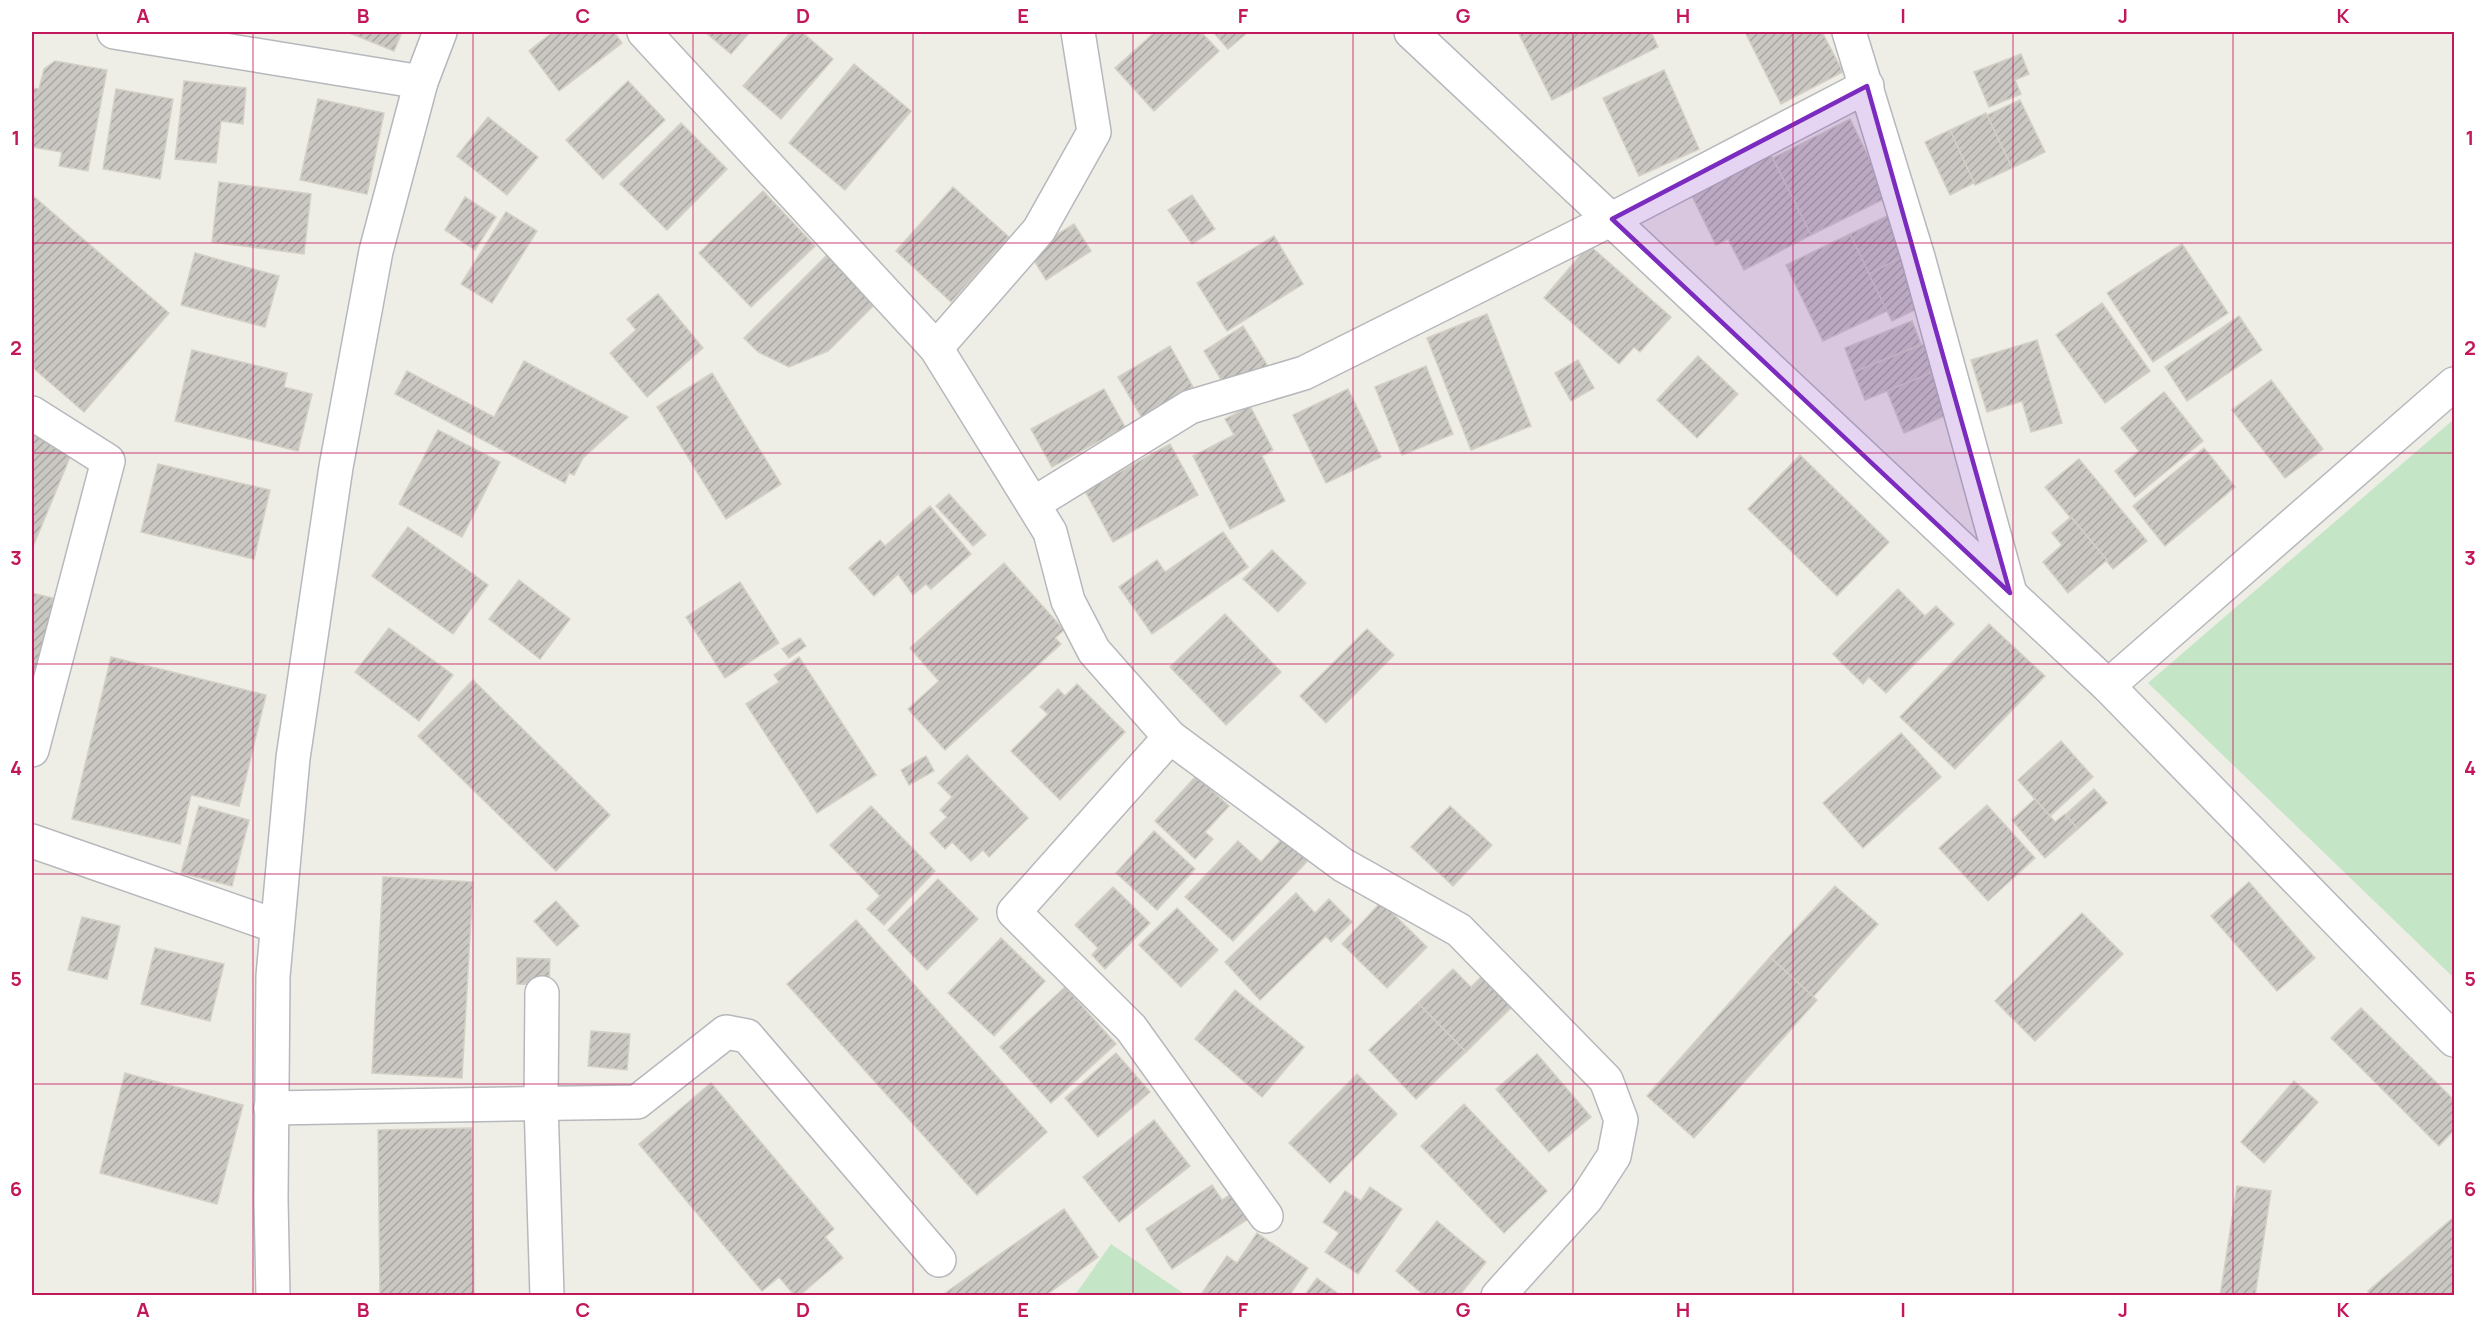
<svg xmlns="http://www.w3.org/2000/svg" width="2486" height="1327" font-family="Manrope,sans-serif">
<defs>
<pattern id="building-hatch" width="6" height="6" patternUnits="userSpaceOnUse" patternTransform="scale(1.5)"><rect width="6" height="6" fill="#cbc8c3"/><path d="M-1 1l2-2M0 6l6-6M5 7l2-2" fill="none" stroke="#a8a6a2"/></pattern>
</defs>
<rect width="100%" height="100%" fill="#efeee6"/>
<g fill="#c4e6c6">
<path d="M 2454,419 L 2454,978 L 2148,683 Z"/>
<path d="M 1111,1244 L 1186,1295 L 1075,1295 Z"/>
</g>
<g fill="url(#building-hatch)" stroke="#d4d0c5" stroke-width="1.5">
<path d="M 347,32 L 402,32 L 394,51 Z"/>
<path d="M 553,32 L 614,32 L 622,43 L 559,91 L 529,51 Z"/>
<path d="M 705,32 L 750,32 L 731,54 Z"/>
<path d="M 791,32 L 802,32 L 833,59 L 781,119 L 743,86 Z"/>
<path d="M 1155,32 L 1201,32 L 1219,51 L 1154,111 L 1115,68 Z"/>
<path d="M 1213,32 L 1248,32 L 1228,49 Z"/>
<path d="M 1518,32 L 1651,32 L 1658,47 L 1552,100 Z"/>
<path d="M 1745,32 L 1822,32 L 1843,72 L 1781,104 Z"/>
<path d="M 2021,54 L 2029,74 L 2015,80 L 2021,94 L 1989,107 L 1974,72 Z"/>
<path d="M 55,61 L 107,70 L 88,171 L 59,166 L 62,152 L 32,147 L 32,88 L 39,89 L 44,69 Z"/>
<path d="M 854,64 L 911,111 L 845,190 L 789,143 Z"/>
<path d="M 1664,70 L 1699,149 L 1639,176 L 1603,98 Z"/>
<path d="M 184,81 L 246,88 L 243,124 L 221,121 L 216,163 L 175,159 Z"/>
<path d="M 628,81 L 665,120 L 603,179 L 566,140 Z"/>
<path d="M 116,89 L 173,99 L 160,179 L 103,169 Z"/>
<path d="M 318,99 L 384,113 L 367,194 L 300,180 Z"/>
<path d="M 2020,100 L 2045,152 L 2012,168 L 1987,115 Z"/>
<path d="M 1986,113 L 2012,168 L 1975,185 L 1950,130 Z"/>
<path d="M 488,117 L 538,157 L 507,195 L 457,156 Z"/>
<path d="M 1850,119 L 1888,197 L 1811,235 L 1773,158 Z"/>
<path d="M 681,123 L 727,169 L 667,230 L 620,184 Z"/>
<path d="M 1950,130 L 1974,183 L 1950,195 L 1925,142 Z"/>
<path d="M 1770,153 L 1811,235 L 1744,270 L 1728,239 L 1716,245 L 1690,192 Z"/>
<path d="M 219,182 L 311,194 L 304,254 L 212,242 Z"/>
<path d="M 953,187 L 1009,237 L 951,302 L 896,251 Z"/>
<path d="M 763,191 L 815,246 L 751,307 L 699,253 Z"/>
<path d="M 32,195 L 169,313 L 84,412 L 32,367 Z"/>
<path d="M 1192,195 L 1215,229 L 1192,244 L 1168,210 Z"/>
<path d="M 465,197 L 496,217 L 475,250 L 445,230 Z"/>
<path d="M 506,212 L 537,231 L 492,303 L 461,284 Z"/>
<path d="M 1893,213 L 1912,252 L 1869,274 L 1850,234 Z"/>
<path d="M 1074,224 L 1091,251 L 1046,280 L 1029,252 Z"/>
<path d="M 1850,234 L 1887,311 L 1823,341 L 1786,265 Z"/>
<path d="M 1274,236 L 1303,284 L 1227,331 L 1197,283 Z"/>
<path d="M 2182,244 L 2228,313 L 2153,362 L 2107,293 Z"/>
<path d="M 1589,245 L 1671,317 L 1640,352 L 1634,347 L 1619,364 L 1544,298 Z"/>
<path d="M 833,249 L 881,298 L 828,351 L 789,367 L 758,352 L 744,338 Z"/>
<path d="M 195,253 L 279,276 L 265,327 L 181,305 Z"/>
<path d="M 1904,256 L 1927,304 L 1892,321 L 1869,274 Z"/>
<path d="M 658,294 L 703,348 L 647,397 L 610,353 L 636,330 L 627,319 Z"/>
<path d="M 2102,303 L 2150,371 L 2105,403 L 2056,335 Z"/>
<path d="M 1487,314 L 1531,426 L 1471,450 L 1427,338 Z"/>
<path d="M 2239,316 L 2262,350 L 2187,401 L 2165,367 Z"/>
<path d="M 1912,321 L 1921,344 L 1854,372 L 1845,348 Z"/>
<path d="M 1243,326 L 1269,368 L 1229,393 L 1204,351 Z"/>
<path d="M 1934,340 L 1933,372 L 1865,400 L 1854,372 Z"/>
<path d="M 2037,340 L 2062,423 L 2031,432 L 2022,401 L 1987,412 L 1971,360 Z"/>
<path d="M 1170,346 L 1193,387 L 1142,418 L 1118,377 Z"/>
<path d="M 192,350 L 287,373 L 284,387 L 312,394 L 298,451 L 175,421 Z"/>
<path d="M 1698,356 L 1738,394 L 1697,438 L 1657,400 Z"/>
<path d="M 1578,360 L 1594,388 L 1571,401 L 1555,373 Z"/>
<path d="M 524,361 L 628,417 L 583,458 L 574,475 L 569,473 L 565,483 L 395,394 L 407,371 L 494,417 Z"/>
<path d="M 1426,366 L 1453,434 L 1402,455 L 1375,387 Z"/>
<path d="M 1933,372 L 1949,414 L 1904,433 L 1887,391 Z"/>
<path d="M 712,373 L 781,484 L 726,519 L 657,407 Z"/>
<path d="M 2271,380 L 2323,449 L 2285,478 L 2232,410 Z"/>
<path d="M 1104,389 L 1125,427 L 1052,467 L 1031,429 Z"/>
<path d="M 1348,389 L 1381,457 L 1326,483 L 1293,415 Z"/>
<path d="M 2164,392 L 2203,441 L 2135,497 L 2115,471 L 2139,451 L 2121,428 Z"/>
<path d="M 1250,406 L 1273,450 L 1262,456 L 1285,501 L 1230,529 L 1193,456 L 1234,435 L 1225,419 Z"/>
<path d="M 438,430 L 500,462 L 462,537 L 399,504 Z"/>
<path d="M 32,432 L 73,450 L 32,549 Z"/>
<path d="M 1170,444 L 1198,495 L 1113,542 L 1085,491 Z"/>
<path d="M 2204,448 L 2235,487 L 2165,546 L 2133,506 Z"/>
<path d="M 1800,455 L 1889,542 L 1837,596 L 1748,509 Z"/>
<path d="M 2079,459 L 2147,541 L 2113,569 L 2045,487 Z"/>
<path d="M 158,464 L 270,490 L 254,559 L 141,532 Z"/>
<path d="M 949,494 L 986,535 L 973,546 L 936,506 Z"/>
<path d="M 930,506 L 971,554 L 931,589 L 926,584 L 913,595 L 898,574 L 874,596 L 849,568 L 880,540 L 885,546 Z"/>
<path d="M 2071,517 L 2107,560 L 2068,593 L 2043,562 L 2062,545 L 2052,533 Z"/>
<path d="M 408,527 L 488,585 L 453,634 L 372,576 Z"/>
<path d="M 1223,532 L 1248,567 L 1152,634 L 1119,587 L 1157,560 L 1165,572 Z"/>
<path d="M 1272,550 L 1306,583 L 1278,612 L 1243,579 Z"/>
<path d="M 1004,563 L 1064,630 L 1055,638 L 1061,644 L 945,750 L 908,709 L 939,681 L 910,648 Z"/>
<path d="M 519,580 L 570,619 L 540,659 L 489,619 Z"/>
<path d="M 740,582 L 779,643 L 725,678 L 686,617 Z"/>
<path d="M 1898,589 L 1925,616 L 1936,606 L 1954,624 L 1886,693 L 1869,677 L 1863,684 L 1833,654 Z"/>
<path d="M 32,593 L 57,599 L 32,704 Z"/>
<path d="M 1225,614 L 1281,672 L 1226,725 L 1170,667 Z"/>
<path d="M 1989,624 L 2045,676 L 1955,769 L 1900,717 Z"/>
<path d="M 389,628 L 453,675 L 419,721 L 355,672 Z"/>
<path d="M 1367,629 L 1394,655 L 1326,723 L 1300,696 Z"/>
<path d="M 800,638 L 806,646 L 789,658 L 782,649 Z"/>
<path d="M 111,657 L 266,695 L 239,806 L 191,795 L 180,844 L 72,819 Z"/>
<path d="M 799,657 L 876,775 L 817,813 L 746,704 L 779,682 L 774,675 Z"/>
<path d="M 473,680 L 610,815 L 556,871 L 418,736 Z"/>
<path d="M 1077,684 L 1125,732 L 1060,800 L 1011,751 L 1048,714 L 1040,707 L 1058,689 L 1065,696 Z"/>
<path d="M 1901,733 L 1941,777 L 1863,848 L 1823,803 Z"/>
<path d="M 2061,741 L 2093,777 L 2050,816 L 2018,780 Z"/>
<path d="M 967,755 L 1028,818 L 989,857 L 983,850 L 971,861 L 952,842 L 945,849 L 930,833 L 947,817 L 940,810 L 952,797 L 938,783 Z"/>
<path d="M 926,756 L 934,771 L 909,785 L 901,770 Z"/>
<path d="M 1196,776 L 1229,806 L 1205,832 L 1213,839 L 1195,859 L 1155,821 Z"/>
<path d="M 2094,789 L 2107,803 L 2078,829 L 2065,815 Z"/>
<path d="M 2035,799 L 2055,822 L 2065,814 L 2078,829 L 2045,858 L 2012,820 Z"/>
<path d="M 1987,805 L 2035,858 L 1988,901 L 1939,848 Z"/>
<path d="M 199,806 L 249,820 L 232,886 L 181,873 Z"/>
<path d="M 871,806 L 935,871 L 884,925 L 867,909 L 880,896 L 830,845 Z"/>
<path d="M 1450,806 L 1492,845 L 1453,886 L 1411,847 Z"/>
<path d="M 1154,831 L 1195,869 L 1157,910 L 1116,873 Z"/>
<path d="M 1288,832 L 1313,855 L 1233,941 L 1185,897 L 1238,841 L 1261,862 Z"/>
<path d="M 383,877 L 473,882 L 462,1078 L 372,1073 Z"/>
<path d="M 938,879 L 978,919 L 927,970 L 888,930 Z"/>
<path d="M 2249,882 L 2315,958 L 2277,991 L 2211,916 Z"/>
<path d="M 1835,886 L 1878,924 L 1813,997 L 1770,957 Z"/>
<path d="M 1113,887 L 1150,923 L 1105,969 L 1092,955 L 1098,948 L 1075,925 Z"/>
<path d="M 1296,893 L 1315,913 L 1329,899 L 1352,922 L 1331,942 L 1326,936 L 1260,1000 L 1225,962 Z"/>
<path d="M 556,901 L 579,926 L 557,946 L 534,921 Z"/>
<path d="M 1381,902 L 1427,947 L 1387,988 L 1342,944 Z"/>
<path d="M 1177,908 L 1218,950 L 1181,987 L 1139,945 Z"/>
<path d="M 2082,913 L 2123,954 L 2035,1041 L 1995,1001 Z"/>
<path d="M 82,917 L 120,926 L 107,979 L 68,970 Z"/>
<path d="M 856,920 L 1047,1132 L 977,1195 L 787,984 Z"/>
<path d="M 1001,938 L 1045,981 L 994,1036 L 948,993 Z"/>
<path d="M 155,948 L 224,964 L 210,1021 L 141,1004 Z"/>
<path d="M 1770,957 L 1817,1000 L 1694,1138 L 1647,1096 Z"/>
<path d="M 517,958 L 550,959 L 549,985 L 517,984 Z"/>
<path d="M 1491,967 L 1521,998 L 1466,1052 L 1418,1003 L 1453,969 L 1471,987 Z"/>
<path d="M 1065,987 L 1116,1044 L 1051,1103 L 1000,1047 Z"/>
<path d="M 1235,990 L 1304,1047 L 1262,1097 L 1195,1039 Z"/>
<path d="M 1418,1003 L 1466,1052 L 1416,1099 L 1369,1050 Z"/>
<path d="M 2361,1008 L 2454,1100 L 2454,1130 L 2439,1146 L 2331,1038 Z"/>
<path d="M 591,1031 L 630,1034 L 627,1070 L 588,1066 Z"/>
<path d="M 1116,1053 L 1150,1092 L 1098,1137 L 1065,1098 Z"/>
<path d="M 1537,1054 L 1591,1117 L 1549,1152 L 1496,1089 Z"/>
<path d="M 125,1073 L 243,1105 L 217,1204 L 100,1173 Z"/>
<path d="M 1357,1074 L 1397,1114 L 1330,1183 L 1289,1143 Z"/>
<path d="M 2294,1081 L 2318,1102 L 2264,1163 L 2241,1142 Z"/>
<path d="M 711,1083 L 834,1229 L 825,1237 L 843,1258 L 799,1296 L 795,1296 L 779,1277 L 762,1291 L 639,1144 Z"/>
<path d="M 1464,1104 L 1547,1191 L 1504,1233 L 1421,1146 Z"/>
<path d="M 1154,1120 L 1190,1166 L 1119,1222 L 1083,1177 Z"/>
<path d="M 472,1128 L 474,1296 L 380,1296 L 378,1130 Z"/>
<path d="M 1212,1185 L 1222,1200 L 1234,1192 L 1251,1217 L 1172,1269 L 1146,1229 Z"/>
<path d="M 2237,1186 L 2271,1191 L 2255,1296 L 2220,1296 Z"/>
<path d="M 1370,1187 L 1402,1209 L 1358,1274 L 1325,1252 L 1339,1233 L 1323,1222 L 1345,1191 L 1361,1201 Z"/>
<path d="M 1064,1209 L 1098,1257 L 1045,1296 L 941,1296 Z"/>
<path d="M 2454,1217 L 2454,1296 L 2369,1296 L 2368,1291 Z"/>
<path d="M 1437,1221 L 1486,1262 L 1459,1296 L 1425,1296 L 1396,1271 Z"/>
<path d="M 1257,1233 L 1308,1268 L 1289,1296 L 1200,1296 L 1227,1256 L 1237,1263 Z"/>
<path d="M 1317,1278 L 1341,1296 L 1304,1296 Z"/>
</g>
<g fill="none" stroke-linecap="round" stroke-linejoin="round">
<g stroke="#b6b8bc" stroke-width="36">
<g id="street">
<path d="M 644,32 L 936,348"/>
<path d="M 1078,32 L 1094,132 L 1039,230 L 936,348 L 1050,532 L 1068,601 L 1094,651 L 1170,737 L 1343,865 L 1459,930 L 1606,1080 L 1621,1120 L 1614,1156 L 1586,1199 L 1498,1296"/>
<path d="M 1849,32 L 1918,257 L 2010,593"/>
<path d="M 32,413 L 108,461 L 32,750"/>
<path d="M 1033,504 L 1190,407 L 1304,373 L 1612,219 L 1867,86"/>
<path d="M 2108,686 L 2454,384"/>
<path d="M 1170,737 L 1014,912 L 1131,1028 L 1266,1216"/>
<path d="M 32,841 L 276,926"/>
<path d="M 542,993 L 541,1103 L 547,1296"/>
<path d="M 271,1108 L 637,1102 L 726,1032 L 747,1036 L 939,1260"/>
</g>
</g>
<g stroke="#b5b8bd" stroke-width="36">
<g id="secondary">
<path d="M 114,32 L 421,82"/>
<path d="M 1411,32 L 2108,686 L 2454,1040"/>
<path d="M 273,1296 L 271,1199 L 273,976 L 293,758 L 336,467 L 376,251 L 421,82 L 440,32"/>
</g>
</g>
<use href="#street" stroke="#fff" stroke-width="33"/>
<use href="#secondary" stroke="#fff" stroke-width="33"/>
</g>
<path fill="#7b2cbf" fill-opacity="0.2" stroke="#7b2cbf" stroke-width="4.5" stroke-linejoin="round" d="M 1867,86 L 2010,593 L 1612,219 Z"/>
<path fill="none" stroke="#c2185b" stroke-width="1.5" stroke-opacity="0.55" d="M 253,32 L 253,1296M 473,32 L 473,1296M 693,32 L 693,1296M 913,32 L 913,1296M 1133,32 L 1133,1296M 1353,32 L 1353,1296M 1573,32 L 1573,1296M 1793,32 L 1793,1296M 2013,32 L 2013,1296M 2233,32 L 2233,1296M 32,243 L 2454,243M 32,453 L 2454,453M 32,664 L 2454,664M 32,874 L 2454,874M 32,1084 L 2454,1084"/>
<rect width="2486" height="1327" fill="none" stroke="#ffffff" stroke-width="66"/>
<rect x="33" y="33" width="2420" height="1261" fill="none" stroke="#c2185b" stroke-width="2"/>
<g font-size="20" text-anchor="middle" font-weight="bold" fill="#c2185b">
<text x="143" y="23">A</text>
<text x="363" y="23">B</text>
<text x="583" y="23">C</text>
<text x="803" y="23">D</text>
<text x="1023" y="23">E</text>
<text x="1243" y="23">F</text>
<text x="1463" y="23">G</text>
<text x="1683" y="23">H</text>
<text x="1903" y="23">I</text>
<text x="2123" y="23">J</text>
<text x="2343" y="23">K</text>
<text x="16" y="145">1</text>
<text x="2470" y="145">1</text>
<text x="16" y="355">2</text>
<text x="2470" y="355">2</text>
<text x="16" y="565">3</text>
<text x="2470" y="565">3</text>
<text x="16" y="775">4</text>
<text x="2470" y="775">4</text>
<text x="16" y="986">5</text>
<text x="2470" y="986">5</text>
<text x="16" y="1196">6</text>
<text x="2470" y="1196">6</text>
<text x="143" y="1317">A</text>
<text x="363" y="1317">B</text>
<text x="583" y="1317">C</text>
<text x="803" y="1317">D</text>
<text x="1023" y="1317">E</text>
<text x="1243" y="1317">F</text>
<text x="1463" y="1317">G</text>
<text x="1683" y="1317">H</text>
<text x="1903" y="1317">I</text>
<text x="2123" y="1317">J</text>
<text x="2343" y="1317">K</text>
</g>
</svg>
